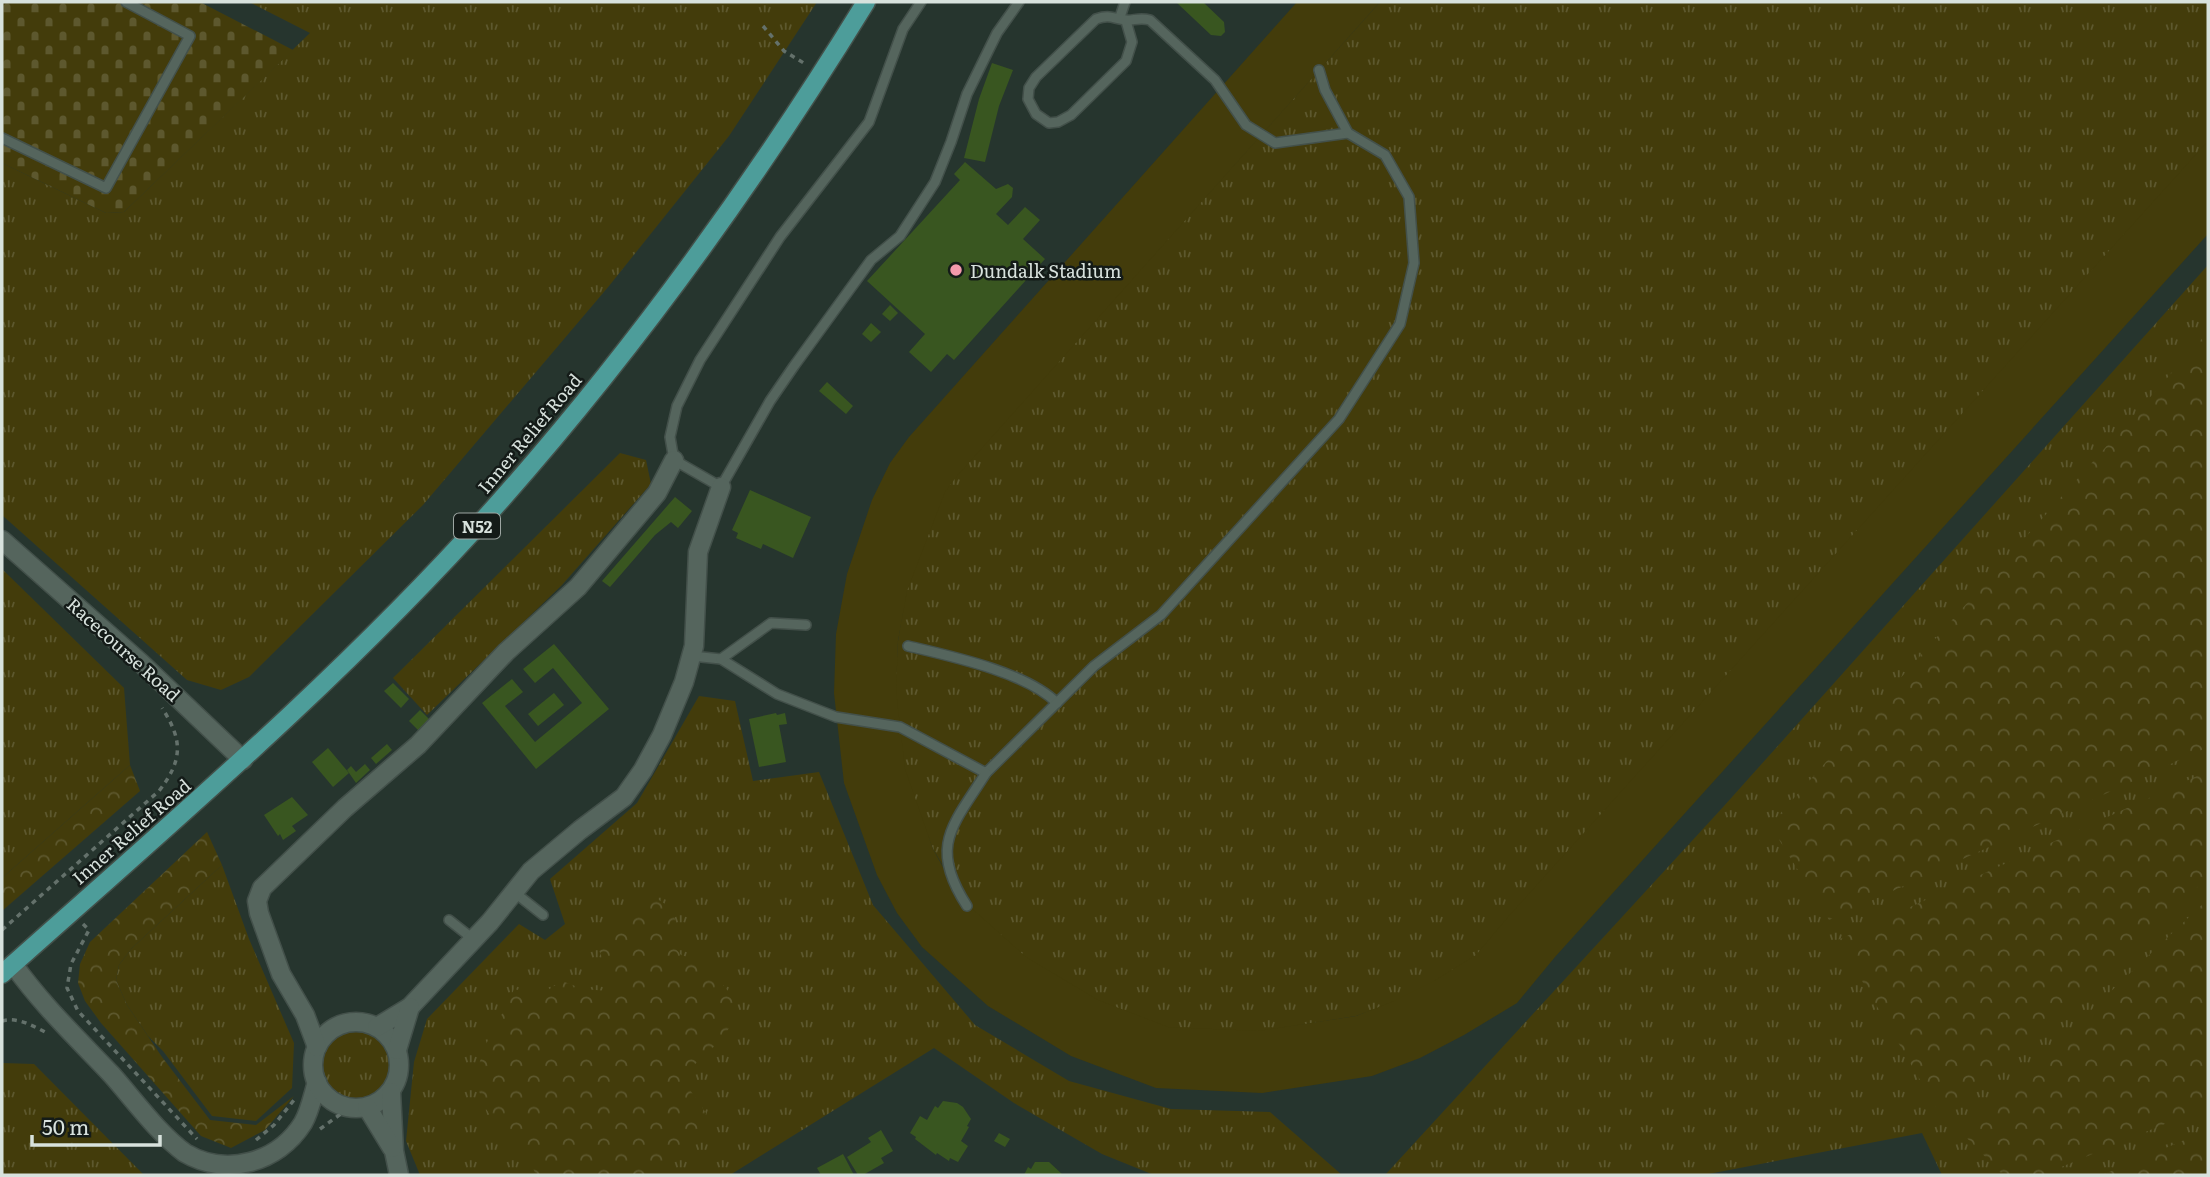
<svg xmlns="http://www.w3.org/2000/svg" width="2210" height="1177" font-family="Literata,serif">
<defs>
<pattern id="grass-tufts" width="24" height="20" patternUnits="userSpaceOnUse" patternTransform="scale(1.75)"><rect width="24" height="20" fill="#433c0b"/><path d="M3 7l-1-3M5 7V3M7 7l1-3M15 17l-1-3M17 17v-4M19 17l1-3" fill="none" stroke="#5d582e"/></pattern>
<pattern id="forest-crowns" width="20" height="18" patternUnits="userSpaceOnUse" patternTransform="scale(1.75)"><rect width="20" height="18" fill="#433c0b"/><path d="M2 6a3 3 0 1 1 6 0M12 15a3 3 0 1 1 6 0" fill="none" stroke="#5d582e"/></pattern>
<pattern id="cemetery-stones" width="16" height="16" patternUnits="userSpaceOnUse" patternTransform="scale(1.75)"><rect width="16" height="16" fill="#433c0b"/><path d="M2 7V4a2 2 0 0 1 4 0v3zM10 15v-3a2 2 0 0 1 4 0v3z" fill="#5d582e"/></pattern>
</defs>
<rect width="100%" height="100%" fill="#26352e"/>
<g fill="url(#grass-tufts)">
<path d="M 249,2 L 817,2 L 729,136 L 609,286 L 423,505 L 249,677 L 221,690 L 187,680 L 2,515 L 2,163 L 106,213 L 124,212 L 310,33 Z"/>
<path d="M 1380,2 L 2208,2 L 2208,142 L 1476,956 L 1434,982 L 1395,1002 L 1356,1016 L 1258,1032 L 1168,1028 L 1097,1001 L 1057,978 L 1025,958 L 967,906 L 933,849 L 917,808 L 904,769 L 895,691 L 898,641 L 906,591 L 944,492 L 956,475 Z"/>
<path d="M 2208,265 L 2208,1175 L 1942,1175 L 1922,1133 L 1703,1175 L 1385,1175 L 1724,806 Z"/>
<path d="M 620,453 L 646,460 L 651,484 L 562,585 L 427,715 L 393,678 Z"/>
<path d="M 2,569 L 124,688 L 130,765 L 2,878 Z"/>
<path d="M 699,696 L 735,701 L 753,781 L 819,772 L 873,905 L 975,1025 L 1069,1081 L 1171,1109 L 1270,1112 L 1342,1175 L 1154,1175 L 1102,1154 L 1014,1103 L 934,1048 L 730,1175 L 420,1175 L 406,1141 L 414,1062 L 427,1019 L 519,924 L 545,940 L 565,924 L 550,879 L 637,803 Z"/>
<path d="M 222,865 L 249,939 L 294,1043 L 292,1088 L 256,1121 L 212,1116 L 163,1051 L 148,1036 L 127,1005 L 116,980 L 119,965 L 132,948 Z"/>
<circle cx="356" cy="1065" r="33"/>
<path d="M 2,1063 L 34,1064 L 144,1175 L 2,1175 Z"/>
</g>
<g fill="url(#forest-crowns)">
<path d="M 2208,332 L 2208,747 L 1829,920 L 1770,825 Z"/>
<path d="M 130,765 L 140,791 L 2,911 L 2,878 Z"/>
<path d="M 2208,771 L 2208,872 L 2204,881 L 1986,1086 L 1936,1107 L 1838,940 Z"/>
<path d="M 207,832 L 222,865 L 132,948 L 119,965 L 116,980 L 127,1005 L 162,1057 L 210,1120 L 256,1125 L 294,1096 L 265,1130 L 231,1148 L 201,1136 L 101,1023 L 85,1001 L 78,983 L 80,964 L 90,942 Z"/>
<path d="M 648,893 L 673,909 L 676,925 L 670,942 L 681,955 L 704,962 L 733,997 L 734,1021 L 720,1041 L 693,1066 L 690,1090 L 706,1113 L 704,1129 L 682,1156 L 659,1174 L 536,1175 C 533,1169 531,1161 527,1155 C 517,1141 500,1130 490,1115 C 458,1067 497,1032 514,989 L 540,995 L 562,981 L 583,989 L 621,992 L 604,963 L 597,945 L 634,910 Z"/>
<path d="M 2208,899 L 2208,1106 L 2042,1175 L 2003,1175 L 1962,1133 Z"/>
<path d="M 2208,1130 L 2208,1175 L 2102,1175 Z"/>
</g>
<path fill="url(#cemetery-stones)" d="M 2,2 L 200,2 L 293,50 L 124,212 L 106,213 L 2,163 Z"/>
<path fill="#433c0b" d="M 1297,2 L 1380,2 L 957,476 L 945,492 L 907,591 L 898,641 L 896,691 L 905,769 L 933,849 L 950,880 L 968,905 L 1026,957 L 1098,1000 L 1168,1027 L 1258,1031 L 1356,1016 L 1394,1001 L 1434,981 L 1476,955 L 1508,917 L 2208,141 L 2208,234 L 1555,957 L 1517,1003 L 1464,1035 L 1420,1058 L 1372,1076 L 1262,1093 L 1156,1088 L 1071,1056 L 988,1006 L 922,947 L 897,913 L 877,875 L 844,783 L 834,693 L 836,634 L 847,574 L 872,500 L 890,463 L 909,437 Z"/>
<g fill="#395620">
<path d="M 1176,2 L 1205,2 L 1204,3 L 1224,22 L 1225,32 L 1221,36 L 1211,35 Z"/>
<path d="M 992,63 L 1013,70 L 999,106 L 985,162 L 964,158 L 979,99 Z"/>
<path d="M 965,162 L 996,189 L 1008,184 L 1013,188 L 1012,197 L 996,214 L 1008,225 L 1025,207 L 1040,220 L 1023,239 L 1045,259 L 954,360 L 947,354 L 931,372 L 909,352 L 925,334 L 867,281 L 960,180 L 954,174 Z"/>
<path d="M 890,305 L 898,313 L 890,321 L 882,314 Z"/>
<path d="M 871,323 L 881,332 L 871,342 L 862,334 Z"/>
<path d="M 827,382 L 853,406 L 846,414 L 819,391 Z"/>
<path d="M 750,490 L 811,517 L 793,558 L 763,544 L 761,549 L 736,538 L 738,533 L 732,530 Z"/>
<path d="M 675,497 L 692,511 L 678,528 L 671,522 L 655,535 L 610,587 L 602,581 Z"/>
<path d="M 554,644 L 609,709 L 536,769 L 482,703 L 512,679 L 523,692 L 505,706 L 535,742 L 582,703 L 553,668 L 535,683 L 523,669 Z"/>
<path d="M 393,683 L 409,699 L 401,708 L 384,691 Z"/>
<path d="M 554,693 L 564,705 L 538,726 L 528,714 Z"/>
<path d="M 420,710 L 431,721 L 420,732 L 409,721 Z"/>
<path d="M 776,713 L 777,715 L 785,713 L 787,724 L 779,725 L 786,762 L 759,767 L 749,719 Z"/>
<path d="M 387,744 L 392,750 L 376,764 L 371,758 Z"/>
<path d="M 328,748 L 349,773 L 333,787 L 312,762 Z"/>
<path d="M 365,764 L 370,770 L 356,783 L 347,770 L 351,766 L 356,772 Z"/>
<path d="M 292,797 L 308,815 L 292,826 L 296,831 L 283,840 L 280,834 L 278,836 L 264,815 Z"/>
<path d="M 943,1101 L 957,1103 L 963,1107 L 971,1119 L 967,1126 L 969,1127 L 961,1141 L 968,1146 L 958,1162 L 950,1158 L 949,1161 L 937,1153 L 936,1155 L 915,1139 L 916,1137 L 910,1133 L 920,1116 L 927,1120 L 935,1106 L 938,1108 Z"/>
<path d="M 881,1130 L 893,1151 L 881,1158 L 884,1163 L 863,1175 L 858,1175 L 847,1157 L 871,1142 L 868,1138 Z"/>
<path d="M 999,1133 L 1010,1139 L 1005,1147 L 994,1141 Z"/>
<path d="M 843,1154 L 854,1175 L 821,1175 L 817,1168 Z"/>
<path d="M 1035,1162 L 1049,1162 L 1063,1175 L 1024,1175 L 1028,1167 L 1031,1169 Z"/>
</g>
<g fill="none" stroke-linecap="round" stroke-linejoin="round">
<g stroke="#43504a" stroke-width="12">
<g id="lane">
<path d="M 921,2 L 903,29 L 869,122 L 780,237 L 700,360 L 677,406 L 670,437 L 674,460 L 721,487 L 770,401 L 794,366 L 871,260 L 900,236 L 935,182 L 951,142 L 967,94 L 997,33 L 1019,2"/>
<path d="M 1120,17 L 1125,2"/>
<path d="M 1126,21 L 1132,42 L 1126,61 L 1071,115 L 1058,122 L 1049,123 L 1036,114 L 1028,99 L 1029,88 L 1036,77 L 1096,19 C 1111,14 1113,19 1126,20 C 1133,21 1139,17 1150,20 L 1215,80 L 1246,125 L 1275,143 L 1348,133"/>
<path d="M 2,138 L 106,188 L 190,36 L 126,2"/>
<path d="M 908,646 C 950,656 1026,672 1057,703"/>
<path d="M 692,656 L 721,659 L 777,694 L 836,717 L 900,727 L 986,773 L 1094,666 L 1161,615 L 1339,419 L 1400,324 L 1414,263 L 1409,197 L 1385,155 L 1348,133 L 1325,90 L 1319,70"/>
<path d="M 721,659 L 771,623 L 806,625"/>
<path d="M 514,892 L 543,915"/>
<path d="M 967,906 C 928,846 953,825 986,773"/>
<path d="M 449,920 L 473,939"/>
</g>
</g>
<g stroke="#43504a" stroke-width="21">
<g id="street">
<path d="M 13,964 C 42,1005 78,1039 112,1075 C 135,1101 157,1132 185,1153 C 226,1177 278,1163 303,1123 C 310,1111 313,1095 317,1082"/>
<circle cx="356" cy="1065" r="43"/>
<path d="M 377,1027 L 410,1007 L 490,922 L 531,871 L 580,830 L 624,797 L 643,770 L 662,735 L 684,682 L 694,646 L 698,552 L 721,487"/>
<path d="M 317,1047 L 305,1015 L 281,974 L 259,913 L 257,901 L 262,888 L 345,808 L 418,745 L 506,652 L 578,587 L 657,493 L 674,460"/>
<path d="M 397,1050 L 410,1007"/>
<path d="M 391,1092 L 394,1151 L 399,1175"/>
<path d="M 367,1107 L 392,1148"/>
</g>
</g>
<g stroke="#43504a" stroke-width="21">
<path id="secondary" d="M 2,540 L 141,663 L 243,760"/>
</g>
<g stroke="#43504a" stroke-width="21">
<path id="primary" d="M 2,974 C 170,824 342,678 493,509 C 633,352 756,181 866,2"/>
</g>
<g stroke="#64716b" stroke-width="3.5" stroke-dasharray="5 5" stroke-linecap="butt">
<path d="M 763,26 L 784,51 L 807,65"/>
<path d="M 83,924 L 89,930 L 71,964 L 67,988 L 78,1011 L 197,1139"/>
<path d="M 2,930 L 159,791 C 183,760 183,740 162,708"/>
<path d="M 2,1021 C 17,1016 35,1027 49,1034"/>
<path d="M 320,1129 L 349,1108"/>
<path d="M 256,1140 L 274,1125 L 294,1100"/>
</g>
<use href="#lane" stroke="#55655d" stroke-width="9"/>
<use href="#street" stroke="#55655d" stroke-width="18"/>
<use href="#secondary" stroke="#55655d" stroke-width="18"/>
<use href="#primary" stroke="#4d9d9a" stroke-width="18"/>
</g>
<circle fill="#f39aab" stroke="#141b18" stroke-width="2.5" cx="956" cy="270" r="7"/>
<g text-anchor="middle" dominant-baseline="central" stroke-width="5" stroke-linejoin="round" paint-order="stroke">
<rect fill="#141b18" stroke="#9da6a2" stroke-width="2" x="454" y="513.5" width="46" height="25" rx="5"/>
<g font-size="16" font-weight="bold" fill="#d8e2dd">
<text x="477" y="526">N52</text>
</g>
<g font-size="18" fill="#d8e2dd" stroke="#141b18" text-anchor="start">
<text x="970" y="270">Dundalk Stadium</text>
</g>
<g font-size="18" fill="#d8e2dd" stroke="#141b18">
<text transform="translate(529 433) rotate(-50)">Inner Relief Road</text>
<text transform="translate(124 649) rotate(42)">Racecourse Road</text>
<text transform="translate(131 831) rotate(-41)">Inner Relief Road</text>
</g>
</g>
<rect width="2210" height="1177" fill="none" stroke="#d8e2dd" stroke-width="7"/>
<path d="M32 1135v10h128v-10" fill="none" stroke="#d8e2dd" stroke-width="3.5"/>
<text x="42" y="1135" font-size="21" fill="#d8e2dd" stroke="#141b18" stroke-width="5" paint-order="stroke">50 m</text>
</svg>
